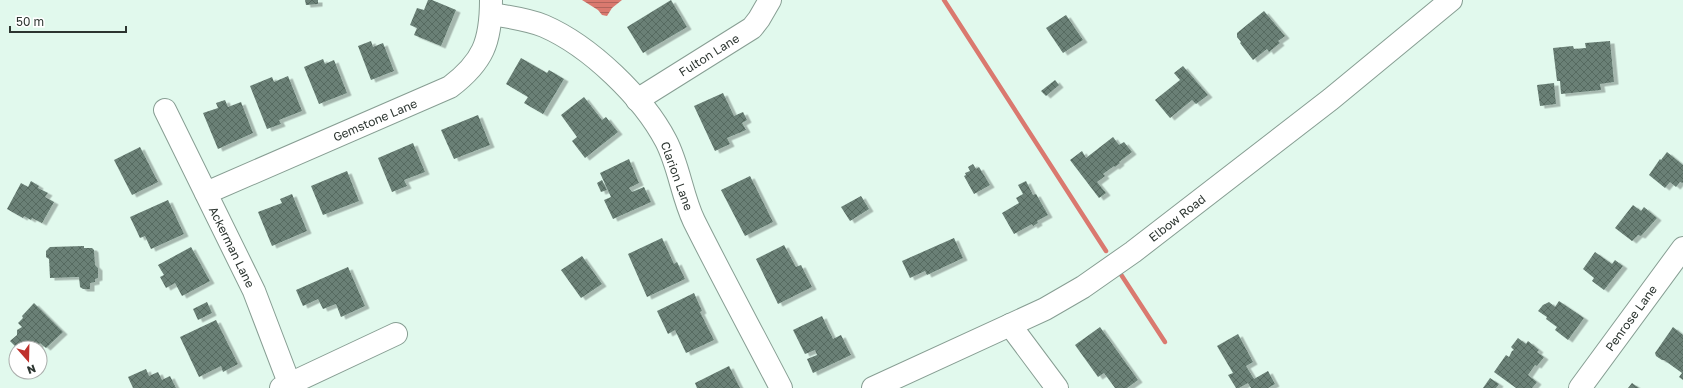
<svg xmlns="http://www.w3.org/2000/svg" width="1683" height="388" font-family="'Golos Text',sans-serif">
<defs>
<pattern id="water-rules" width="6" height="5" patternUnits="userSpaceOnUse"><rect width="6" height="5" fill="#da796f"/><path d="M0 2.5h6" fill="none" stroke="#b1645c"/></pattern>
<pattern id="building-cross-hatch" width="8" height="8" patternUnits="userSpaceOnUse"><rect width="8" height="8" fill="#6a8076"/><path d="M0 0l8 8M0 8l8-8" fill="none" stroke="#576a61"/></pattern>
<filter id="shadow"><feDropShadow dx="4.5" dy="2.5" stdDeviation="0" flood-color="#0004"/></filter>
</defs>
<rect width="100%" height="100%" fill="#e1f9ed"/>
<path fill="url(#water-rules)" d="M 582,0 L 622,0 L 612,8 L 607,16 L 602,15 L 598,10 Z"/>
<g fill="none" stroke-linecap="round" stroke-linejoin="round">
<g stroke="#da796f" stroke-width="4.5">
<path d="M 944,0 L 1106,251"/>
<path d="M 1120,273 L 1165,342"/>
</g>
</g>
<g fill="url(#building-cross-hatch)" filter="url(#shadow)">
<path d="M 305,0 L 318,0 L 318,4 L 306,5 Z"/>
<path d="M 428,0 L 432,0 L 456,10 L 441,46 L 414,35 L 417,28 L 410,25 L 417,8 L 424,10 Z"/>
<path d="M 671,0 L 687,27 L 643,53 L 627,27 Z"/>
<path d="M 1264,11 L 1285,36 L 1278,41 L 1280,43 L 1269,52 L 1267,49 L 1253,60 L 1240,43 L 1241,42 L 1237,37 L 1237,33 Z"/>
<path d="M 1066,15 L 1083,40 L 1063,53 L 1046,28 Z"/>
<path d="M 371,41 L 373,47 L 383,43 L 394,71 L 371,80 L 358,46 Z"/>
<path d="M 1610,41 L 1614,82 L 1600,84 L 1601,90 L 1561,94 L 1560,81 L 1557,81 L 1553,48 L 1573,46 L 1574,49 L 1586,48 L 1585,43 Z"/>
<path d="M 521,58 L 547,73 L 549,70 L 564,79 L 543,114 L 524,103 L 528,97 L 506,84 Z"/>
<path d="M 323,59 L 325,64 L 334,60 L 347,93 L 319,104 L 304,67 Z"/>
<path d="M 1183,66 L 1208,95 L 1196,104 L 1192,100 L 1170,118 L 1155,100 L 1180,80 L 1174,73 Z"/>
<path d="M 288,76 L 302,111 L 279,120 L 281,124 L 267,129 L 250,86 L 272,77 L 274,82 Z"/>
<path d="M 1055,80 L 1059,85 L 1046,96 L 1041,91 Z"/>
<path d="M 1554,83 L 1556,104 L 1540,106 L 1537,85 Z"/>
<path d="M 723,93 L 734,116 L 743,112 L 747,120 L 742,123 L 746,130 L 727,138 L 730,144 L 715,151 L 694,106 Z"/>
<path d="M 584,97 L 602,120 L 606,117 L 618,132 L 585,158 L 572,141 L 577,137 L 561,115 Z"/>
<path d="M 225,100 L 228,107 L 241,102 L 253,133 L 218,149 L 203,113 L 218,108 L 216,103 Z"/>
<path d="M 478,115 L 490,145 L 454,159 L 441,130 Z"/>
<path d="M 1113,137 L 1119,145 L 1124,142 L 1132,152 L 1119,162 L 1120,163 L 1115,167 L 1114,166 L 1103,174 L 1105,176 L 1097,182 L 1106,193 L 1099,198 L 1070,160 L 1082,151 L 1086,158 Z"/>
<path d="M 413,143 L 425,172 L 404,180 L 407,186 L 392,192 L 378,158 Z"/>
<path d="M 140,147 L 158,182 L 132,195 L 114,160 Z"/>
<path d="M 1667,152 L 1683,165 L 1683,183 L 1680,182 L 1676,187 L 1670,182 L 1665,188 L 1649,175 L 1660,159 L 1661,160 Z"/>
<path d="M 629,159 L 639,183 L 629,188 L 632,192 L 644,187 L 651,202 L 613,219 L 604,200 L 611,197 L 600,173 Z"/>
<path d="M 973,164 L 976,169 L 979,167 L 990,185 L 974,194 L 964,176 L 966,175 L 965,173 L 970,171 L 968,167 Z"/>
<path d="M 347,171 L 359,201 L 323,215 L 311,186 Z"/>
<path d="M 750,176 L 773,222 L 745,236 L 721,190 Z"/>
<path d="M 602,180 L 607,190 L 601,192 L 597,183 Z"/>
<path d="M 31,181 L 39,186 L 38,188 L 48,193 L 45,197 L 54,202 L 42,223 L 32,218 L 31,220 L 24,216 L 23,218 L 7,209 L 21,183 L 28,187 Z"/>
<path d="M 1026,181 L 1033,195 L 1036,194 L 1048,215 L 1037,221 L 1038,223 L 1033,226 L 1032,224 L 1014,234 L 1002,213 L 1019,203 L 1016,198 L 1023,194 L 1018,185 Z"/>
<path d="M 292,194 L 307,231 L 272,246 L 258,212 L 282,203 L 280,199 Z"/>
<path d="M 861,196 L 869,209 L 850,221 L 841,207 Z"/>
<path d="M 168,200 L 184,234 L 151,249 L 145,236 L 140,238 L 130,217 Z"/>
<path d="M 1633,205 L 1641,211 L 1644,207 L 1657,218 L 1641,236 L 1638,235 L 1632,241 L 1615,228 Z"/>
<path d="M 662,238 L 674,264 L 677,262 L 685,279 L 647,297 L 628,254 Z"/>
<path d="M 954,238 L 963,258 L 927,275 L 925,271 L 910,278 L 902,261 Z"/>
<path d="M 784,245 L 796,267 L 801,265 L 812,287 L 778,304 L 756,259 Z"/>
<path d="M 84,246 L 84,248 L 92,248 L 94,250 L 95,265 L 98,268 L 98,278 L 95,279 L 95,282 L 90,283 L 90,289 L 83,289 L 80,287 L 79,277 L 50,278 L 49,259 L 46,257 L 46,251 L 50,247 Z"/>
<path d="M 191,247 L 210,281 L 182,296 L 175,283 L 166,288 L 160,277 L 164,275 L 158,265 Z"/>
<path d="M 1595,252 L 1612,264 L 1615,260 L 1623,266 L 1604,290 L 1592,281 L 1594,278 L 1583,269 Z"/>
<path d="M 582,256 L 602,284 L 581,298 L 561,270 Z"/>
<path d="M 348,267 L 365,306 L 341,317 L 336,304 L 323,309 L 318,299 L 303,306 L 296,290 Z"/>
<path d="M 694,293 L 702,311 L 700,312 L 714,340 L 686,353 L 675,330 L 668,334 L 657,311 Z"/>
<path d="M 1559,301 L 1584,318 L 1568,340 L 1555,330 L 1557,327 L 1546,319 L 1547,317 L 1538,311 L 1543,305 L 1549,302 L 1555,307 Z"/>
<path d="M 207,302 L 212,313 L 198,320 L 193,309 Z"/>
<path d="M 34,303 L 63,332 L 46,348 L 40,343 L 36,348 L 17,348 L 10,341 L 17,335 L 17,330 L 22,327 L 18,323 L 23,318 L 22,316 Z"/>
<path d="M 822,316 L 833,339 L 841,335 L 851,355 L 813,373 L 807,359 L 817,355 L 815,350 L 805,354 L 793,330 Z"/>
<path d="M 216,320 L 238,364 L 223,372 L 221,366 L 199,377 L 180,337 Z"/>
<path d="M 1100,327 L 1138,380 L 1127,388 L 1115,388 L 1104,373 L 1098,377 L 1075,345 Z"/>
<path d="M 1673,327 L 1683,335 L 1683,380 L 1679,377 L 1682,373 L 1664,360 L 1662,360 L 1656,356 L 1655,353 Z"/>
<path d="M 1238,334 L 1253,362 L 1246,366 L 1254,379 L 1268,371 L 1275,384 L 1268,388 L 1251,388 L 1248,383 L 1239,388 L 1236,388 L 1228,375 L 1233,373 L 1217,346 Z"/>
<path d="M 1518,338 L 1526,344 L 1528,341 L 1539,350 L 1537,352 L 1544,357 L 1537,366 L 1535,365 L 1528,375 L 1537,382 L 1532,388 L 1516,388 L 1494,372 L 1506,355 L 1509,357 L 1512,351 L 1514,350 L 1511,347 Z"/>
<path d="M 729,366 L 740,388 L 697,388 L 695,383 Z"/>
<path d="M 146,369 L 149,376 L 158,372 L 162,380 L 170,376 L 176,388 L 133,388 L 128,377 Z"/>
<path d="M 1490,378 L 1499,384 L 1496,388 L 1483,388 Z"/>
<path d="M 1632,383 L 1639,388 L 1628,388 Z"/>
</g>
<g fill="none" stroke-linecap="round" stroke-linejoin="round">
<g stroke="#879e93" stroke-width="24">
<g id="minor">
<path d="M 491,14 C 509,17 527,19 544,26 C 590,46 643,97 666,141 C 679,166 682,196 694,221 C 722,277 752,332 781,388"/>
<path d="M 637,100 L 752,28 L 759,19 L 770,0"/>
<path d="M 165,110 L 254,291 L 291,388"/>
<path d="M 206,193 L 450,87 C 483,62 491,42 491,0"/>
<path d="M 1010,325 L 1057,388"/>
<path d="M 281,388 L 396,334"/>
<path d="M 873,388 L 1045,309 L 1083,287 L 1133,252 L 1331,99 L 1451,0"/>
<path d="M 1580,388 L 1683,248"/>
</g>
</g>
<use href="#minor" stroke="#fff" stroke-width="22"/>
</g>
<g text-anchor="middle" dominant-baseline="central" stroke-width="4" stroke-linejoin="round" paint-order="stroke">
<g font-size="12" fill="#2c3530" stroke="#fff">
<text transform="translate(709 55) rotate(-32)">Fulton Lane</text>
<text transform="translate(375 120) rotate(-23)">Gemstone Lane</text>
<text transform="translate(677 176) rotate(70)">Clarion Lane</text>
<text transform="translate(1177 218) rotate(-38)">Elbow Road</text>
<text transform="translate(232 247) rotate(64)">Ackerman Lane</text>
<text transform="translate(1631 318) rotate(-54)">Penrose Lane</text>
</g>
</g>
<g transform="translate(28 360) rotate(160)"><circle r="19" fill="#ffffff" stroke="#abaeac"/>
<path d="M0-3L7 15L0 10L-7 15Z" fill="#bf312c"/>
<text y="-6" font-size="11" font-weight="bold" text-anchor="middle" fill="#2c3530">N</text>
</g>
<path d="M10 26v6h116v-6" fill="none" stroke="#2c3530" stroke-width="2"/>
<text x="16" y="26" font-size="12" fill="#2c3530" stroke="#ffffff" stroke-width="3" paint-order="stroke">50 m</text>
</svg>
